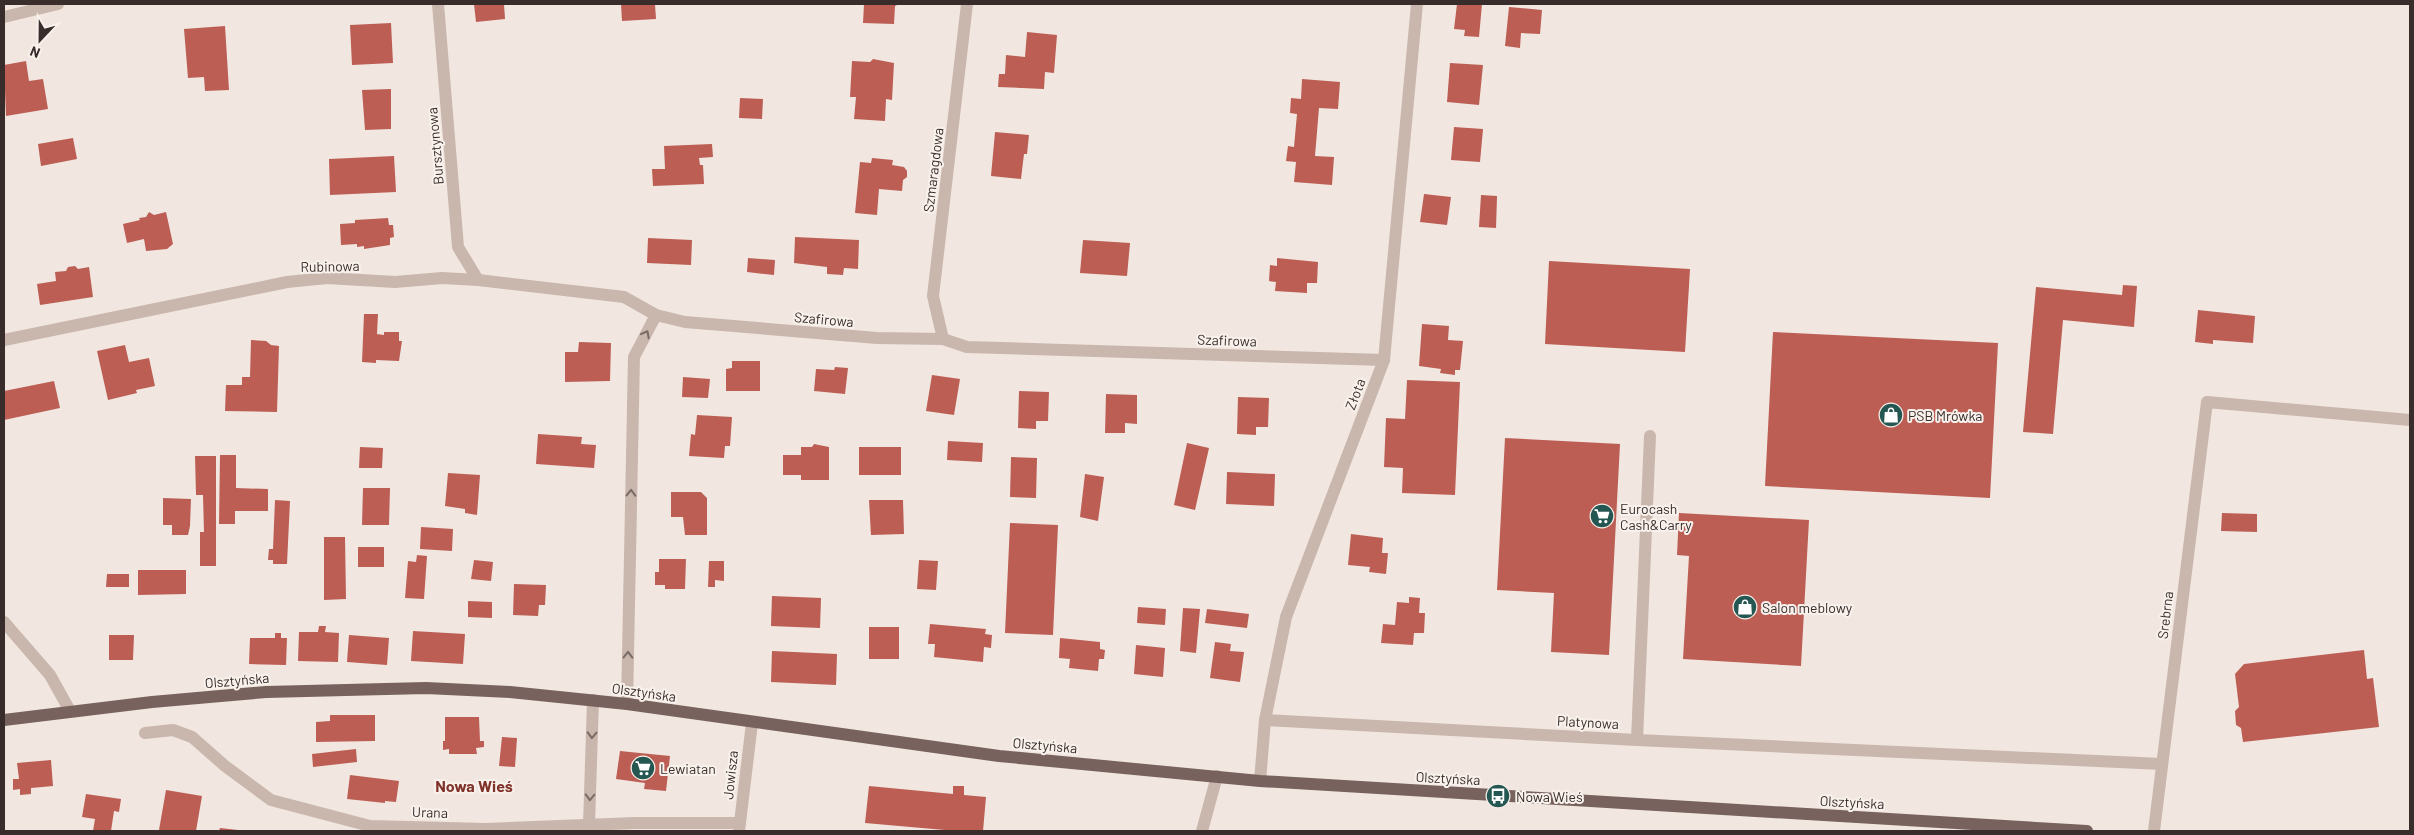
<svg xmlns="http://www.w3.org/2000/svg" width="2414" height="835" font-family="Barlow,sans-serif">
<rect width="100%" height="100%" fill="#f1e7e0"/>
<g fill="#bc5e54">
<path d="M 474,4 L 504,4 L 505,19 L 476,22 Z"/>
<path d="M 621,4 L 655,4 L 656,19 L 622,21 Z"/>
<path d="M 864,4 L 899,4 L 895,6 L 894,24 L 863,23 Z"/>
<path d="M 1457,4 L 1482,4 L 1479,37 L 1464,36 L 1465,30 L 1454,29 Z"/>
<path d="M 1509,7 L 1542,10 L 1540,34 L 1521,33 L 1520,48 L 1505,46 Z"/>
<path d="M 391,23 L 393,63 L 352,65 L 350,25 Z"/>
<path d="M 225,26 L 229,90 L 205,91 L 204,77 L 188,78 L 184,29 Z"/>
<path d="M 1027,32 L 1057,35 L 1054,73 L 1045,72 L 1044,89 L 998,87 L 999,74 L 1005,74 L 1006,55 L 1025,57 Z"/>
<path d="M 873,59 L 894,63 L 892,100 L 886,99 L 885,121 L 854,119 L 856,97 L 850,97 L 852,61 L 870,62 Z"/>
<path d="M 26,61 L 29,81 L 43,79 L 48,109 L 6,116 L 4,65 Z"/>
<path d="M 1450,63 L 1483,65 L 1479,105 L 1447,102 Z"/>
<path d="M 1302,79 L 1340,82 L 1338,109 L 1319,108 L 1315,156 L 1334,157 L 1332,185 L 1294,182 L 1296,162 L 1286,161 L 1288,146 L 1294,147 L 1297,114 L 1290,113 L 1291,98 L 1301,99 Z"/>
<path d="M 391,89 L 391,129 L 365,130 L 362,90 Z"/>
<path d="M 740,98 L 763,99 L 762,119 L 739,118 Z"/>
<path d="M 1454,127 L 1483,129 L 1480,162 L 1451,160 Z"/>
<path d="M 995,132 L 1029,135 L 1027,154 L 1024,154 L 1021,179 L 991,176 Z"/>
<path d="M 73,138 L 77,159 L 41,166 L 38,144 Z"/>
<path d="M 712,144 L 713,157 L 699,158 L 700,165 L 703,165 L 704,184 L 653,186 L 652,169 L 665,169 L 664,146 Z"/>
<path d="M 394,156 L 396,192 L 330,195 L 329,159 Z"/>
<path d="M 872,158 L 893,160 L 892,165 L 904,167 L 907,171 L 907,177 L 903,180 L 902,191 L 879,189 L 877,215 L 855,213 L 860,162 L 871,163 Z"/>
<path d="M 1424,194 L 1451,197 L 1447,225 L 1420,222 Z"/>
<path d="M 1481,195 L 1497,196 L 1496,228 L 1479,227 Z"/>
<path d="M 149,212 L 154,215 L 166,212 L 173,244 L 167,249 L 146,251 L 144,239 L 127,243 L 123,224 L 140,220 L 139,218 L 146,217 Z"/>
<path d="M 388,218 L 389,225 L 393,225 L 394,237 L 390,238 L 390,245 L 364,249 L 364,246 L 357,247 L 357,244 L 341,245 L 340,224 L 355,223 L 355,220 Z"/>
<path d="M 795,237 L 859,240 L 858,269 L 844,268 L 843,275 L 827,274 L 827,267 L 794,263 Z"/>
<path d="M 648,238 L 692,240 L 691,265 L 647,263 Z"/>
<path d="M 1083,240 L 1130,243 L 1127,276 L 1080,273 Z"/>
<path d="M 748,258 L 775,260 L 774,275 L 747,272 Z"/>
<path d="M 1277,258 L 1318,262 L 1317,283 L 1307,283 L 1307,293 L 1275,291 L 1276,282 L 1269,281 L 1270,265 L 1277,266 Z"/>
<path d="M 1549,261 L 1690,269 L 1685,352 L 1545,344 Z"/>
<path d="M 75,266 L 78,269 L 89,267 L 93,297 L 40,305 L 37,284 L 56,281 L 55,272 L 66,271 L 68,267 Z"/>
<path d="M 2123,285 L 2137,286 L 2134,327 L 2063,320 L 2053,434 L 2023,432 L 2036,287 L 2122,295 Z"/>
<path d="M 2198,310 L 2255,316 L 2253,343 L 2213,340 L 2213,344 L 2195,342 Z"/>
<path d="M 364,314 L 378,314 L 377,334 L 384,335 L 384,332 L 399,332 L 399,341 L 402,341 L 399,361 L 376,360 L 376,363 L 362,362 Z"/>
<path d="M 1422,324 L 1449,326 L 1448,340 L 1463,341 L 1460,370 L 1455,370 L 1455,375 L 1440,373 L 1441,369 L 1419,366 Z"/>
<path d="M 1773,332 L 1998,343 L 1990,498 L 1765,486 Z"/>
<path d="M 251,340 L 266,341 L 271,345 L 279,346 L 277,412 L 225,411 L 226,385 L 242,385 L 242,377 L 250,377 Z"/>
<path d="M 579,342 L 611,343 L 610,381 L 565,382 L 565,352 L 578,352 Z"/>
<path d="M 125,345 L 129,362 L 149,358 L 155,386 L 136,390 L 137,393 L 108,400 L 97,351 Z"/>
<path d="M 732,361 L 760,361 L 760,391 L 726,391 L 726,369 L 732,368 Z"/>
<path d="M 835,367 L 848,368 L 845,394 L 814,391 L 816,369 L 834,370 Z"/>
<path d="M 932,375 L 960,379 L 954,415 L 926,411 Z"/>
<path d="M 683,377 L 710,379 L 708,398 L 682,397 Z"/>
<path d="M 1407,380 L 1460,382 L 1455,495 L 1402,493 L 1403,468 L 1384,467 L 1386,418 L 1405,419 Z"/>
<path d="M 54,381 L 60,408 L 4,420 L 4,391 Z"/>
<path d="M 1019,391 L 1049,392 L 1048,421 L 1036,421 L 1036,429 L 1018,428 Z"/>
<path d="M 1106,394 L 1137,395 L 1137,424 L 1125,423 L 1125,433 L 1105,433 Z"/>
<path d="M 1238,397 L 1269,398 L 1268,427 L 1256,427 L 1256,435 L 1237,434 Z"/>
<path d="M 697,415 L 732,417 L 730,446 L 725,446 L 724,458 L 689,456 L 691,434 L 695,435 Z"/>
<path d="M 538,434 L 582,437 L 581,444 L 596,445 L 594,468 L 536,464 Z"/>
<path d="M 1505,438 L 1620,444 L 1609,655 L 1551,652 L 1554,593 L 1497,590 Z"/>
<path d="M 948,441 L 983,443 L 982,462 L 947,460 Z"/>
<path d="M 1187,443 L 1209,448 L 1195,510 L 1174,505 Z"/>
<path d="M 814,444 L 829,447 L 829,480 L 801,480 L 801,475 L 783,475 L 783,455 L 801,455 L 801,447 L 812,447 Z"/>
<path d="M 360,447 L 383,448 L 382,468 L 359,468 Z"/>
<rect x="859" y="447" width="42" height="28"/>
<path d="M 220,455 L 236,455 L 236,488 L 268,489 L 268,511 L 235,511 L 235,524 L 219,524 Z"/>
<path d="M 195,456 L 216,456 L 216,566 L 200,566 L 200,532 L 204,532 L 203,495 L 196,495 Z"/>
<path d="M 1011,457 L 1037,458 L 1036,498 L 1010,497 Z"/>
<path d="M 1227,472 L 1275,474 L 1274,506 L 1226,504 Z"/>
<path d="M 448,473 L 480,475 L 477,515 L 465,513 L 465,509 L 445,506 Z"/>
<path d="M 1085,474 L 1104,477 L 1098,521 L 1080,517 Z"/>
<path d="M 363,488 L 390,488 L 389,525 L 362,525 Z"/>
<path d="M 671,492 L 701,492 L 707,498 L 707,535 L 685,535 L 683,517 L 671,517 Z"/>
<path d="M 163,498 L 191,499 L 190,526 L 188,535 L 172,535 L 172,525 L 163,525 Z"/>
<path d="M 275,500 L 290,501 L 287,564 L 273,564 L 273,560 L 268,560 L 269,549 L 273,549 Z"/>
<path d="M 869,500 L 903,500 L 904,534 L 871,535 Z"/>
<path d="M 1679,513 L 1809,520 L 1801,666 L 1683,659 L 1689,556 L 1677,555 Z"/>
<path d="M 2222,513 L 2257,514 L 2257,532 L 2221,531 Z"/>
<path d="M 1010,523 L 1058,525 L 1053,635 L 1005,633 Z"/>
<path d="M 421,527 L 453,529 L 452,551 L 420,549 Z"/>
<path d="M 1351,534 L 1383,538 L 1382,553 L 1388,553 L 1386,574 L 1369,572 L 1370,567 L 1348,565 Z"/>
<path d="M 324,537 L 345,537 L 346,599 L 324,600 Z"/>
<rect x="358" y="547" width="26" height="20"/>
<path d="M 417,555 L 427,556 L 424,599 L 405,598 L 408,561 L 416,562 Z"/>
<path d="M 659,559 L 686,559 L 685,589 L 665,589 L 665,585 L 655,585 L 655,572 L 659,572 Z"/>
<path d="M 474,560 L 493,562 L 491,581 L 471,579 Z"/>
<path d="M 919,560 L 938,561 L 936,590 L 917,589 Z"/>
<path d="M 709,561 L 724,561 L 724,581 L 715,580 L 715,587 L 708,587 Z"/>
<path d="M 138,570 L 186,570 L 186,594 L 138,595 Z"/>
<path d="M 107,574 L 129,574 L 129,587 L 106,587 Z"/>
<path d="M 514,584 L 546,585 L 545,605 L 539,605 L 538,616 L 513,615 Z"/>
<path d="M 772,596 L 821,598 L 820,628 L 771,626 Z"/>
<path d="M 1409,597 L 1420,598 L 1419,613 L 1425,613 L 1424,633 L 1414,633 L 1413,645 L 1381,643 L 1383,624 L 1395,625 L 1397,602 L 1409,603 Z"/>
<path d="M 468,601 L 492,602 L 492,618 L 468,617 Z"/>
<path d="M 1138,607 L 1166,609 L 1165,625 L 1137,623 Z"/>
<path d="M 1183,608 L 1200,609 L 1196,653 L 1180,651 Z"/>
<path d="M 1207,609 L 1249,614 L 1247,628 L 1205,623 Z"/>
<path d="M 930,624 L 986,629 L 985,634 L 992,635 L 991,648 L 984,647 L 983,662 L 934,657 L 935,644 L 928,644 Z"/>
<path d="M 319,626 L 326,626 L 325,632 L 339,633 L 338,662 L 298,661 L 299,632 L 318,632 Z"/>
<rect x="869" y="627" width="30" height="32"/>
<path d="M 413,631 L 465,634 L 463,664 L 411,661 Z"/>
<path d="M 275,633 L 281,633 L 281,638 L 287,638 L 286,665 L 249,664 L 250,638 L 275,638 Z"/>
<path d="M 109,635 L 134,635 L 133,660 L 109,660 Z"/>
<path d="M 349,635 L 389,638 L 387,665 L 347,662 Z"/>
<path d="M 1060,638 L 1100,642 L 1100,649 L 1105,650 L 1104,659 L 1099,659 L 1098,671 L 1069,668 L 1070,659 L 1059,658 Z"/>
<path d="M 1215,642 L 1231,644 L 1230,651 L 1244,652 L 1240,682 L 1210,678 Z"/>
<path d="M 1136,645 L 1165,648 L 1163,677 L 1134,674 Z"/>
<path d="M 2364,650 L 2367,679 L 2373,678 L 2379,727 L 2243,742 L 2241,728 L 2236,725 L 2235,711 L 2239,707 L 2235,674 L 2244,664 Z"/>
<path d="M 772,651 L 837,654 L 836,685 L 771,682 Z"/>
<path d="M 330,715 L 375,715 L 375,741 L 316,742 L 316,722 L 330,721 Z"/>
<path d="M 445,717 L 479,717 L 480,741 L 484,741 L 484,747 L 476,748 L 477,754 L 449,754 L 449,749 L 443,750 L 443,741 L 445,741 Z"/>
<path d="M 502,737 L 517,738 L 515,767 L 499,766 Z"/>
<path d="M 356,749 L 357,762 L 313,767 L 312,754 Z"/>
<path d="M 620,751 L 670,756 L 666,791 L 644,789 L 645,783 L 616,779 Z"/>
<path d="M 51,760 L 53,786 L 31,788 L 31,794 L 20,795 L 20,789 L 13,790 L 13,779 L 19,779 L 17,763 Z"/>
<path d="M 350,775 L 399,781 L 396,802 L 385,801 L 385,803 L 347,799 Z"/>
<path d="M 869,786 L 953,794 L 953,786 L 964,786 L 964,795 L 986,797 L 983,831 L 956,831 L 865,823 Z"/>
<path d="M 166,790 L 202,796 L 196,831 L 159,830 Z"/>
<path d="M 86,794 L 121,799 L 119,812 L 114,811 L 111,831 L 93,831 L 95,819 L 82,817 Z"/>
<path d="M 220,828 L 238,830 L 238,831 L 219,831 Z"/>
</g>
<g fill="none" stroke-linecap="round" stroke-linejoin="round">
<g stroke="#c9b6ad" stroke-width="12">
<path d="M 438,4 L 458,247 L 478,280"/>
<path d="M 4,17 L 58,4"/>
<path d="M 943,339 L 933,296 L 967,4"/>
<path d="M 4,340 L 287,282 L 327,278 L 395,282 L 442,278 L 478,280 L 624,297 L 656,315 L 685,322 L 877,338 L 943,339 L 967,347 L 1384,360"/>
<path d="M 4,622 L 50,675 L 70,711"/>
<path d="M 627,704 L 634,357 L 656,315"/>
<path d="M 1265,720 L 1637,740 L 1650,436"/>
<path d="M 145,733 L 173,730 L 192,737 L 225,766 L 271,800 L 370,826 L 486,829 L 635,823 L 740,823"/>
<path d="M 1637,740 L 2162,764"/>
<path d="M 1260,781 L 1265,720 L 1286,617 L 1384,360 L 1417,4"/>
<path d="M 589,825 L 593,700"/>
<path d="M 739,831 L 752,723"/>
<path d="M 1202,831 L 1217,776"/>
<path d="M 2154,831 L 2207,402 L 2410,420"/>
</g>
<path stroke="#78625d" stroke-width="12" d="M 4,720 L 152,702 L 266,692 L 426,688 L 510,692 L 627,704 L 999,756 L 1260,781 L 2087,831"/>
</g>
<defs><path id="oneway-chevron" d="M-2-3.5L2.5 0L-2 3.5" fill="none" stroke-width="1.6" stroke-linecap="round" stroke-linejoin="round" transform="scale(1.25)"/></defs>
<g stroke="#796b66">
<use href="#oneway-chevron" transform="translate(646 334) rotate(-62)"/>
<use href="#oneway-chevron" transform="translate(631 493) rotate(-89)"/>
<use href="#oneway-chevron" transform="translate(628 655) rotate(-89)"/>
<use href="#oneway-chevron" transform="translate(592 735) rotate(92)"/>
<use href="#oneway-chevron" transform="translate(590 797) rotate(92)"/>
</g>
<defs>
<g id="shop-disc" transform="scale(1.25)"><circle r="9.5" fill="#245652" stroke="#f9f1ec"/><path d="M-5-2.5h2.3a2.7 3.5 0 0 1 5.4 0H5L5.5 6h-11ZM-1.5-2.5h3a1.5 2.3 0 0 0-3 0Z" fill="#fff"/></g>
<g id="supermarket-disc" transform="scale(1.25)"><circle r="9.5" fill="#245652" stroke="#f9f1ec"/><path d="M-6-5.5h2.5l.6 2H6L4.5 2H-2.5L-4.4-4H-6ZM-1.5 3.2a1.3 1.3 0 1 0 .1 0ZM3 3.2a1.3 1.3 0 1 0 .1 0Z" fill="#fff"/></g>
<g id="bus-disc" transform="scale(1.25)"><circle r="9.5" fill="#245652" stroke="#f9f1ec"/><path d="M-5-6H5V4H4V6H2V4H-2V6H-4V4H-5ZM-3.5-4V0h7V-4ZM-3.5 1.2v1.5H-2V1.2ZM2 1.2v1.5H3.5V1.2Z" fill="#fff"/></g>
</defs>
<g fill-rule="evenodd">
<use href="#shop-disc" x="1891" y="415"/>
<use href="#supermarket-disc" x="1602" y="516"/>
<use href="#shop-disc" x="1745" y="607"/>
<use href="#supermarket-disc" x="643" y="768"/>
<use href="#bus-disc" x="1498" y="796"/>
</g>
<g text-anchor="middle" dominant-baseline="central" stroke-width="4" stroke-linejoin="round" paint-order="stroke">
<g font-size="14" fill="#382d2b" stroke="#f9f1ec">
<text transform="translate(435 146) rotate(-95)">Bursztynowa</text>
<text transform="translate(933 170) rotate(-83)">Szmaragdowa</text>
<text transform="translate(330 266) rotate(-1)">Rubinowa</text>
<text transform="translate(824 319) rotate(5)">Szafirowa</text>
<text transform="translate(1227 340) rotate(2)">Szafirowa</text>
<text transform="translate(1355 394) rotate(-69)">Złota</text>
<text transform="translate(2165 615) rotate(-83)">Srebrna</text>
<text transform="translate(237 680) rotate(-5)">Olsztyńska</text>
<text transform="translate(644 692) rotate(8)">Olsztyńska</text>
<text transform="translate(1588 722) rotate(3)">Platynowa</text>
<text transform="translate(1045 745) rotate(5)">Olsztyńska</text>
<text transform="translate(730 775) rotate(-84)">Jowisza</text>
<text transform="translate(1448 778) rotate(3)">Olsztyńska</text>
<text transform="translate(1852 802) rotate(3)">Olsztyńska</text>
<text transform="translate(430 812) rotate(2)">Urana</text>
</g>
<g font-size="14" fill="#382d2b" stroke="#f9f1ec" text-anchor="start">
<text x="1908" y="415">PSB Mrówka</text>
<text x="1620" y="508">Eurocash<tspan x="1620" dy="16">Cash&amp;Carry</tspan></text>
<text x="1762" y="607">Salon meblowy</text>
<text x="660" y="768">Lewiatan</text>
<text x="1516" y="796">Nowa Wieś</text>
</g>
<g font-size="16" font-weight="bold" fill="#80332b" stroke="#f9f1ec">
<text x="474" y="785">Nowa Wieś</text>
</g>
</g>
<rect width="2414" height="835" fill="none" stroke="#382d2b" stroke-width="10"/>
<g transform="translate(40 40) rotate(202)" stroke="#f9f1ec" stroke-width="4" paint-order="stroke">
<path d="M0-4L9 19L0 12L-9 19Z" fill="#382d2b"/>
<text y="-8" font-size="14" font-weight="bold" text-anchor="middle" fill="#382d2b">N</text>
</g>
</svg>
